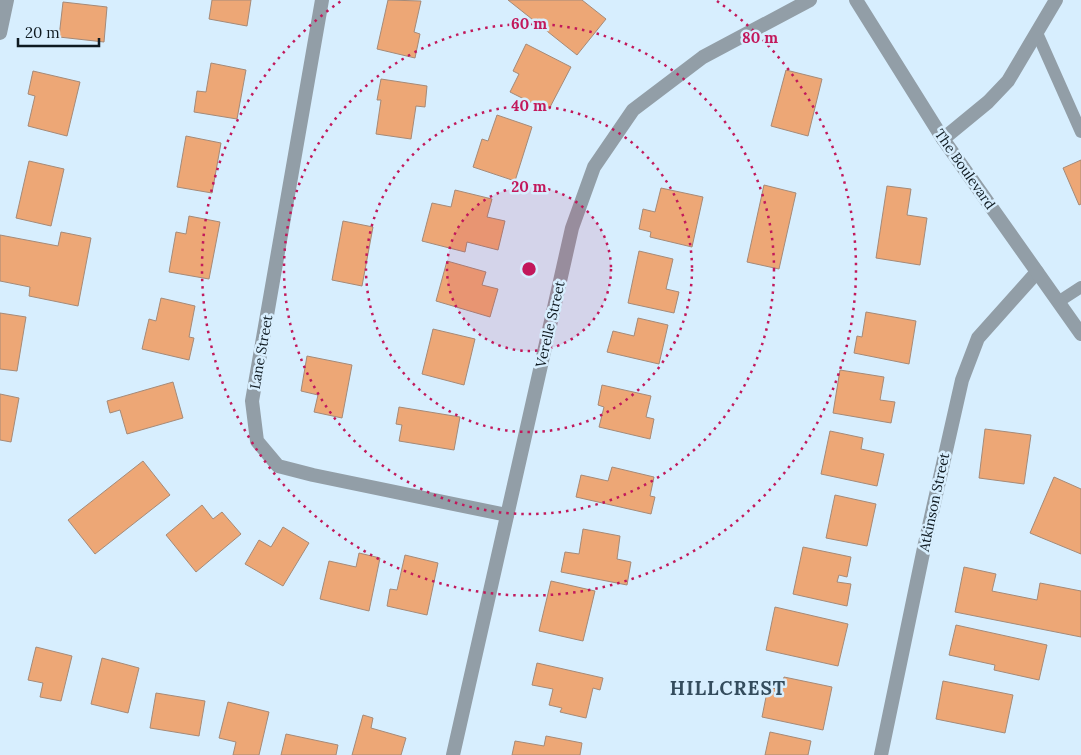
<svg xmlns="http://www.w3.org/2000/svg" width="1081" height="755" font-family="Lora,serif">
<rect width="100%" height="100%" fill="#d7eefe"/>
<g fill="#eda776" stroke="#a58a78">
<path d="M 212,0 L 251,0 L 247,26 L 209,19 Z"/>
<path d="M 388,0 L 421,1 L 414,32 L 420,34 L 415,58 L 377,49 Z"/>
<path d="M 508,0 L 582,0 L 606,19 L 577,55 Z"/>
<path d="M 63,2 L 107,7 L 104,42 L 59,37 Z"/>
<path d="M 526,44 L 571,67 L 548,111 L 510,92 L 519,74 L 513,71 Z"/>
<path d="M 211,63 L 246,70 L 237,119 L 194,112 L 197,91 L 206,92 Z"/>
<path d="M 786,70 L 822,79 L 808,136 L 771,126 Z"/>
<path d="M 33,71 L 80,82 L 67,136 L 28,126 L 35,96 L 28,94 Z"/>
<path d="M 381,79 L 427,86 L 425,107 L 416,106 L 411,139 L 376,134 L 381,100 L 377,100 Z"/>
<path d="M 497,115 L 532,127 L 515,181 L 473,167 L 482,139 L 488,141 Z"/>
<path d="M 186,136 L 221,143 L 212,193 L 177,187 Z"/>
<path d="M 1081,160 L 1081,204 L 1079,205 L 1063,168 Z"/>
<path d="M 29,161 L 64,169 L 51,226 L 16,218 Z"/>
<path d="M 764,185 L 796,193 L 779,269 L 747,262 Z"/>
<path d="M 887,186 L 911,189 L 907,215 L 927,218 L 920,265 L 876,258 Z"/>
<path d="M 661,188 L 703,197 L 692,247 L 650,237 L 651,232 L 639,229 L 643,209 L 655,212 Z"/>
<path d="M 455,190 L 492,199 L 487,217 L 505,221 L 498,250 L 467,242 L 465,252 L 422,241 L 432,203 L 451,207 Z"/>
<path d="M 189,216 L 220,222 L 209,279 L 169,272 L 176,232 L 186,234 Z"/>
<path d="M 343,221 L 373,227 L 362,286 L 332,280 Z"/>
<path d="M 61,232 L 91,238 L 78,306 L 29,296 L 30,287 L 0,281 L 0,235 L 58,246 Z"/>
<path d="M 639,251 L 673,259 L 666,289 L 679,292 L 674,313 L 628,303 Z"/>
<path d="M 447,261 L 486,272 L 482,285 L 498,289 L 490,317 L 436,301 Z"/>
<path d="M 161,298 L 195,306 L 189,337 L 194,338 L 189,360 L 142,349 L 149,319 L 156,321 Z"/>
<path d="M 866,312 L 916,321 L 909,364 L 854,353 L 857,336 L 862,337 Z"/>
<path d="M 0,313 L 26,317 L 17,371 L 0,369 Z"/>
<path d="M 638,318 L 668,325 L 659,364 L 607,352 L 613,331 L 634,336 Z"/>
<path d="M 433,329 L 475,339 L 464,385 L 422,374 Z"/>
<path d="M 307,356 L 352,365 L 342,418 L 314,412 L 318,395 L 301,391 Z"/>
<path d="M 840,370 L 884,377 L 880,400 L 895,402 L 891,423 L 833,413 Z"/>
<path d="M 173,382 L 183,418 L 127,434 L 120,410 L 110,413 L 107,401 Z"/>
<path d="M 602,385 L 651,396 L 646,417 L 654,419 L 650,439 L 599,427 L 604,407 L 598,405 Z"/>
<path d="M 0,394 L 19,398 L 11,442 L 0,440 Z"/>
<path d="M 399,407 L 460,417 L 454,450 L 399,441 L 402,425 L 396,424 Z"/>
<path d="M 985,429 L 1031,435 L 1024,484 L 979,478 Z"/>
<path d="M 830,431 L 863,438 L 861,449 L 884,454 L 877,486 L 821,474 Z"/>
<path d="M 143,461 L 170,495 L 95,554 L 68,520 Z"/>
<path d="M 612,467 L 654,477 L 650,496 L 655,497 L 651,514 L 576,497 L 581,475 L 608,481 Z"/>
<path d="M 1054,477 L 1081,489 L 1081,554 L 1030,533 Z"/>
<path d="M 835,495 L 876,504 L 867,546 L 826,538 Z"/>
<path d="M 202,505 L 213,519 L 222,512 L 241,534 L 196,572 L 166,535 Z"/>
<path d="M 283,527 L 309,543 L 283,586 L 245,564 L 259,540 L 271,547 Z"/>
<path d="M 583,529 L 620,536 L 617,559 L 631,562 L 627,585 L 561,572 L 565,552 L 579,554 Z"/>
<path d="M 803,547 L 851,557 L 847,577 L 839,575 L 837,582 L 851,584 L 847,606 L 793,594 Z"/>
<path d="M 359,553 L 380,558 L 369,611 L 320,599 L 329,561 L 356,567 Z"/>
<path d="M 405,555 L 438,563 L 427,615 L 387,606 L 390,589 L 397,590 Z"/>
<path d="M 964,567 L 996,574 L 992,591 L 1037,600 L 1040,583 L 1081,591 L 1081,637 L 955,612 Z"/>
<path d="M 551,581 L 595,591 L 583,641 L 539,631 Z"/>
<path d="M 775,607 L 848,624 L 838,666 L 766,650 Z"/>
<path d="M 956,625 L 1047,645 L 1039,680 L 994,670 L 995,665 L 949,655 Z"/>
<path d="M 36,647 L 72,656 L 61,701 L 40,697 L 43,683 L 28,680 Z"/>
<path d="M 102,658 L 139,668 L 128,713 L 91,704 Z"/>
<path d="M 537,663 L 603,678 L 600,690 L 593,688 L 586,718 L 560,712 L 562,708 L 549,705 L 553,689 L 532,685 Z"/>
<path d="M 784,677 L 832,687 L 823,730 L 762,717 L 768,687 L 781,690 Z"/>
<path d="M 943,681 L 1013,695 L 1005,733 L 936,719 Z"/>
<path d="M 156,693 L 205,701 L 199,736 L 150,728 Z"/>
<path d="M 228,702 L 269,712 L 259,755 L 233,755 L 236,742 L 219,738 Z"/>
<path d="M 363,715 L 373,718 L 371,728 L 406,738 L 401,755 L 352,755 Z"/>
<path d="M 770,732 L 811,741 L 808,755 L 765,755 Z"/>
<path d="M 286,734 L 338,745 L 336,755 L 281,755 Z"/>
<path d="M 546,736 L 582,743 L 580,755 L 512,755 L 515,741 L 544,746 Z"/>
</g>
<g fill="none" stroke-linecap="round" stroke-linejoin="round">
<g stroke="#929ea7" stroke-width="12">
<path d="M 1037,33 L 1081,132"/>
<path d="M 1058,302 L 1081,287"/>
</g>
<g stroke="#929ea7" stroke-width="14">
<path d="M 322,0 L 252,401 L 257,441 L 278,466 L 313,475 L 507,515"/>
<path d="M 0,33 L 7,0"/>
<path d="M 943,139 L 988,102 L 1008,81 L 1056,0"/>
<path d="M 453,755 L 572,228 L 594,167 L 633,110 L 703,57 L 810,0"/>
<path d="M 881,755 L 924,548 L 962,380 L 978,338 L 1037,272"/>
</g>
<path stroke="#929ea7" stroke-width="14" d="M 856,0 L 943,139 L 1081,334"/>
</g>
<circle cx="529" cy="269" r="82" fill="#c2185b" fill-opacity=".12"/>
<g fill="none" stroke="#c2185b" stroke-width="2.5" stroke-dasharray="2.5 5">
<circle cx="529" cy="269" r="82"/>
<circle cx="529" cy="269" r="163"/>
<circle cx="529" cy="269" r="245"/>
<path d="M717 1A327 327 0 1 1 341 1"/>
</g>
<g text-anchor="middle" dominant-baseline="central" stroke-width="5" stroke-linejoin="round" paint-order="stroke">
<g font-size="14" fill="#0f1a21" stroke="#d7eefe">
<text transform="translate(965 169) rotate(55)">The Boulevard</text>
<text transform="translate(550 324) rotate(-77)">Verelle Street</text>
<text transform="translate(261 352) rotate(-80)">Lane Street</text>
<text transform="translate(934 502) rotate(-78)">Atkinson Street</text>
</g>
<g font-size="19" font-weight="bold" letter-spacing="1" fill="#344c5d" stroke="#d7eefe">
<text x="728" y="688">HILLCREST</text>
</g>
</g>
<circle cx="529" cy="269" r="8" fill="#c2185b" stroke="#d7eefe" stroke-width="2.5"/>
<g font-size="15" text-anchor="middle" font-weight="bold" fill="#c2185b" stroke="#d7eefe" stroke-width="5" stroke-linejoin="round" paint-order="stroke">
<text x="529" y="29">60 m</text>
<text x="760" y="43">80 m</text>
<text x="529" y="111">40 m</text>
<text x="529" y="192">20 m</text>
</g>
<path d="M18 38v8h81v-8" fill="none" stroke="#0f1a21" stroke-width="2.5"/>
<text x="25" y="38" font-size="15" fill="#0f1a21" stroke="#d7eefe" stroke-width="4" paint-order="stroke">20 m</text>
</svg>
